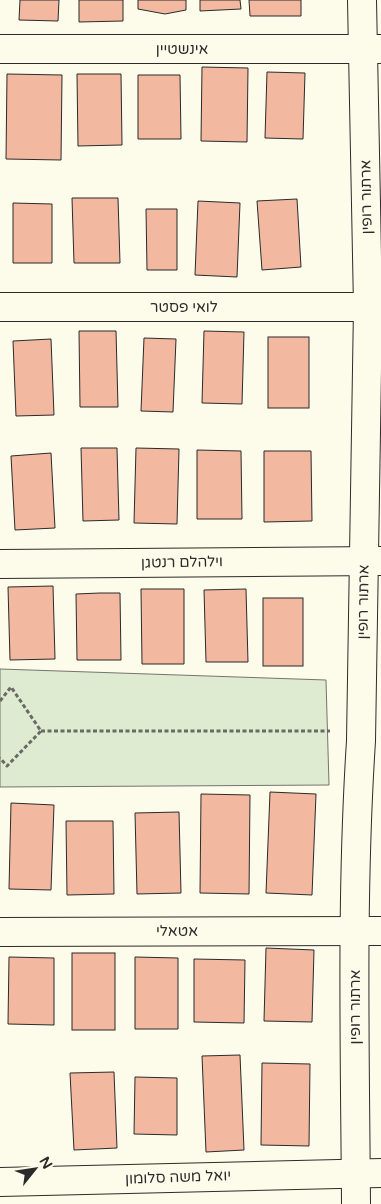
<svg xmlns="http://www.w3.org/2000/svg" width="381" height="1204" font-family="'Varela Round','Noto Sans Hebrew',sans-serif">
<rect width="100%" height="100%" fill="#fdfbea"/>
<path fill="#deebd1" stroke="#74746e" d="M 0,669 L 326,680 L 329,785 L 0,787 Z"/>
<g fill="#f2b8a0" stroke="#2b2b2b">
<path d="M 20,0 L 59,0 L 58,21 L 19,20 Z"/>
<path d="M 79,0 L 123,0 L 123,21 L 79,22 Z"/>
<path d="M 138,0 L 186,0 L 186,10 L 165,14 L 138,9 Z"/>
<path d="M 200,0 L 240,0 L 241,9 L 200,11 Z"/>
<path d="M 249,0 L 301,0 L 301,16 L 250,16 Z"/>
<path d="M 202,67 L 248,68 L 247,142 L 201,141 Z"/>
<path d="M 267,72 L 305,73 L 303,139 L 265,138 Z"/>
<path d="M 7,74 L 62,75 L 61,160 L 6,159 Z"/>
<path d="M 77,74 L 121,74 L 122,145 L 78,146 Z"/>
<path d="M 138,75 L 180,75 L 181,139 L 138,139 Z"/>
<path d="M 72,198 L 118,198 L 120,263 L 74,263 Z"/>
<path d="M 297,199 L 301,267 L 262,270 L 257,201 Z"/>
<path d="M 198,201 L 240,203 L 237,277 L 195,275 Z"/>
<path d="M 13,203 L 52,204 L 52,263 L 13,263 Z"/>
<path d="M 146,209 L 177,209 L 177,270 L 147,270 Z"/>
<path d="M 79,331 L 116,331 L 118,407 L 80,407 Z"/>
<path d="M 204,331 L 244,332 L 242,404 L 202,403 Z"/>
<rect x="268" y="337" width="41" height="71"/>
<path d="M 144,338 L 176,339 L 173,412 L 141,411 Z"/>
<path d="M 51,339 L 54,415 L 16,416 L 13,341 Z"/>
<path d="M 81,448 L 117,448 L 119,520 L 83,521 Z"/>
<path d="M 136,448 L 179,449 L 177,524 L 134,523 Z"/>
<path d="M 197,450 L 241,451 L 242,519 L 197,519 Z"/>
<path d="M 264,451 L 311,451 L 312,521 L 264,522 Z"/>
<path d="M 51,453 L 55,528 L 15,530 L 11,456 Z"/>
<path d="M 53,586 L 55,659 L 10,660 L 8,587 Z"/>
<path d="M 141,589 L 184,589 L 184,664 L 142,664 Z"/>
<path d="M 246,589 L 248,662 L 206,662 L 204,590 Z"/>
<path d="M 100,593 L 120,593 L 121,660 L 77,660 L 76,594 Z"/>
<rect x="263" y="598" width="40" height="68"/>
<path d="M 270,792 L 316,794 L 312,895 L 266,893 Z"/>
<path d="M 201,794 L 250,795 L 249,894 L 200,893 Z"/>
<path d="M 11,803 L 54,805 L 51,890 L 9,889 Z"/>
<path d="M 179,812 L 181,893 L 137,894 L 135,813 Z"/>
<path d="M 66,821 L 113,821 L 114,894 L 67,895 Z"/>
<path d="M 266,948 L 314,950 L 312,1022 L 264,1021 Z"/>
<rect x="72" y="953" width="43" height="77"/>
<path d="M 9,957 L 54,958 L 54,1025 L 8,1024 Z"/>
<path d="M 135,957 L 178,958 L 178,1029 L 135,1029 Z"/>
<path d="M 194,959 L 245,960 L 244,1023 L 194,1022 Z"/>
<path d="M 240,1055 L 244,1150 L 206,1152 L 202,1056 Z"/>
<path d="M 262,1063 L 310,1064 L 309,1146 L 261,1145 Z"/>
<path d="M 114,1072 L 117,1148 L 74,1150 L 70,1073 Z"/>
<path d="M 135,1077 L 177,1078 L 177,1135 L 134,1134 Z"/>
</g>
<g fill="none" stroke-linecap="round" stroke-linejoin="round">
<g stroke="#2b2b2b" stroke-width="30">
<g id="minor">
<path d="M 0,49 L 381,49"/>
<path d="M 0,307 L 381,307"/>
<path d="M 0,564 L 381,561"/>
<path d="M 0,932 L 381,931"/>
<path d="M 0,1182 L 381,1173"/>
<path d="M 356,1204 C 355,1050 351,895 361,741 L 368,307 L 362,0"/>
</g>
</g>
<g stroke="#6a6964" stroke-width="3" stroke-dasharray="4 2.5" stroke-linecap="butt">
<path d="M 0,701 L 11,687 L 41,731 L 7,766 L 0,758"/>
<path d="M 41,731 L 330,731"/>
</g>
<use href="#minor" stroke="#fdfbea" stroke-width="28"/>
</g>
<g text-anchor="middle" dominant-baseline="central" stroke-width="4" stroke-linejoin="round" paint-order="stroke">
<g font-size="15" fill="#2b2b2b" stroke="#fdfbea">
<text x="182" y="49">אינשטיין</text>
<text transform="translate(366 197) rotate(-91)">ארתור רופין</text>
<text x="184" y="307">לואי פסטר</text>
<text transform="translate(182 562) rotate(-1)">וילהלם רנטגן</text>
<text transform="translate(363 602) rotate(-89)">ארתור רופין</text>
<text x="177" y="931">אטאלי</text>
<text transform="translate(355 1007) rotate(-90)">ארתור רופין</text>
<text transform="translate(178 1177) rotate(-2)">יואל משה סלומון</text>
</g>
</g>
<g transform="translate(35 1169) rotate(60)" stroke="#fdfbea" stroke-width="4" paint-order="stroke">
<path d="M0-4L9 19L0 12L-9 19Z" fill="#2b2b2b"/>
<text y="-8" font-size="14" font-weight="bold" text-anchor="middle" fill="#2b2b2b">N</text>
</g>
</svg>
